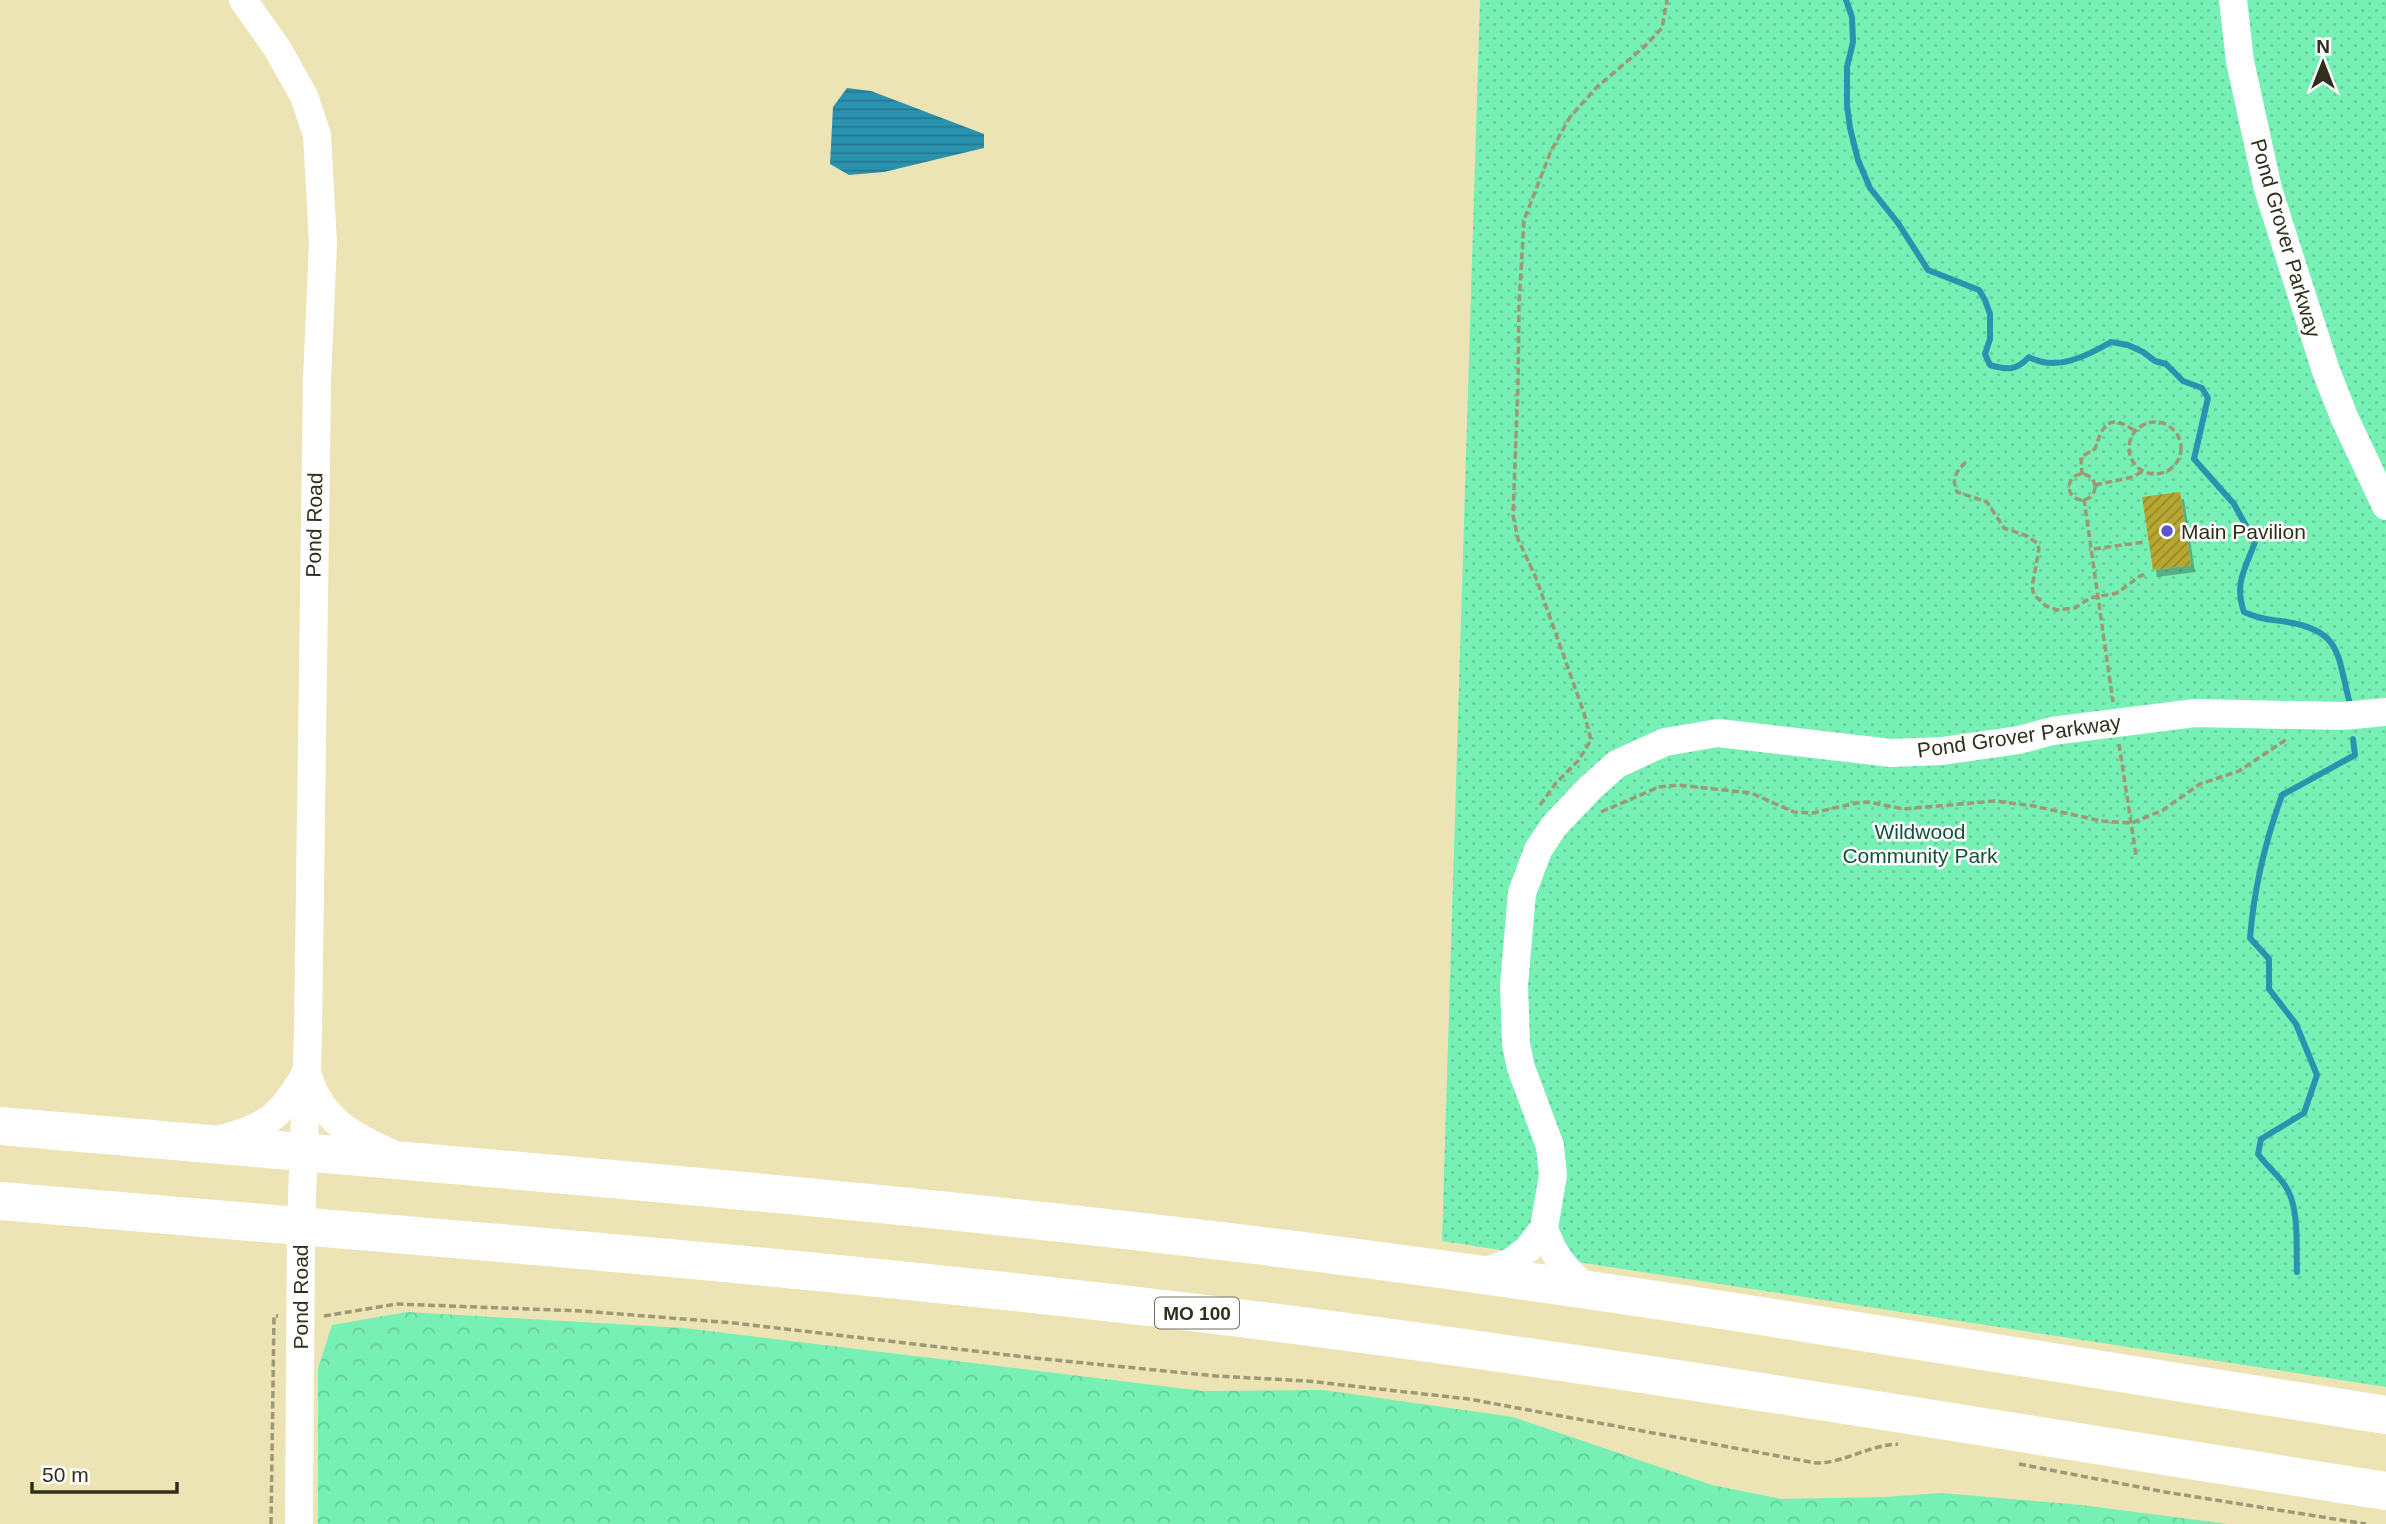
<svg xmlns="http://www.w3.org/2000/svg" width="2386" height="1524" font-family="Helvetica,sans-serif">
<defs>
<pattern id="forest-crowns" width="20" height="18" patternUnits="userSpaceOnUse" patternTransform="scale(1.75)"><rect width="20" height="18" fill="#76f0b4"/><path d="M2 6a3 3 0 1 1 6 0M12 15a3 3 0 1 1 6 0" fill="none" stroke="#67ce9a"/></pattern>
<pattern id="park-dots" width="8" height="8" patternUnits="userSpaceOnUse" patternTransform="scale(1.75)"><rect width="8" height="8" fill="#76f0b4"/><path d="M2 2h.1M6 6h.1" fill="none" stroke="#67ce9a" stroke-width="1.8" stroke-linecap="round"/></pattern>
<pattern id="water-rules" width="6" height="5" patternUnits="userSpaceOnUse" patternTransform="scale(1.75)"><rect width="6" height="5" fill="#2a93af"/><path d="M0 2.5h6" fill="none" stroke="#25788e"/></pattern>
<pattern id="building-hatch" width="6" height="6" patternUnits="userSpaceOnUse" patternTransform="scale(1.75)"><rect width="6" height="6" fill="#b8a630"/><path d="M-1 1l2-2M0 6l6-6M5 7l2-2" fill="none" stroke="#968828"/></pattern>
<filter id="shadow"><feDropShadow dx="4" dy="7" stdDeviation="0" flood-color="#0004"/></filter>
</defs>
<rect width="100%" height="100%" fill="#ece4b5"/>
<path fill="url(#forest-crowns)" d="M 407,1312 L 684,1328 L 1203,1391 L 1323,1390 L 1513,1417 L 1712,1485 L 1781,1499 L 1884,1497 L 1942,1493 L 2081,1505 L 2228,1524 L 318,1524 L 318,1369 L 332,1325 Z"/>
<path fill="url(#park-dots)" d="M 1480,0 L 2386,0 L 2386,1387 L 1442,1241 Z"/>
<path fill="url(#water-rules)" d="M 847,88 L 871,91 L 984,134 L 984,148 L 884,172 L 849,175 L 830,164 L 833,107 Z"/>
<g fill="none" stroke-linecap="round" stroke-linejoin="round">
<g stroke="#2a93af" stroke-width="6">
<path d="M 1846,0 L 1852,17 L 1853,42 L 1847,67 L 1847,105 L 1850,128 L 1858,160 L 1870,188 L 1898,223 L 1928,270 L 1979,290 L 1985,300 L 1990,314 L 1990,339 L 1985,354 L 1990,365 C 2007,370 2016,371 2029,357 C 2056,372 2087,356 2111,342 L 2128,345 L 2143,352 L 2155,361 L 2166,364 L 2183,381 L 2202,388 L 2208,398 L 2194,459 L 2234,504 L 2255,542 C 2245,570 2234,583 2244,612 C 2263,620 2268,619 2287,622 C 2343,631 2337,656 2350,704"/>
<path d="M 2297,1272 C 2296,1246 2300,1205 2284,1184 C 2276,1173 2266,1165 2258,1154 L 2261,1139 L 2304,1113 L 2317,1075 L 2296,1024 L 2269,989 L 2269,959 L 2250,938 C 2254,888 2265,842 2282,795 L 2355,755 L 2353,739"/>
</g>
</g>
<path fill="url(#building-hatch)" filter="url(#shadow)" d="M 2180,492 L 2191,565 L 2153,570 L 2142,497 Z"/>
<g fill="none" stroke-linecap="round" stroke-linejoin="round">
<g stroke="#9e9875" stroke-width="3.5" stroke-dasharray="7 3.5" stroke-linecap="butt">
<circle cx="2155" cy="448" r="26"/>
<path d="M 1966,462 C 1956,471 1951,479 1957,492 L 1987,502 L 2004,528 L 2027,536 L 2037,543 L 2039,549 L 2032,587 L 2034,595 L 2046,606 L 2057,610 L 2075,608 L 2090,598 L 2117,593 L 2140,576 L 2147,574"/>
<circle cx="2082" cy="487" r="13"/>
<path d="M 2082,475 L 2081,457 L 2095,449 C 2103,424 2109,413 2135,431"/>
<path d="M 2095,485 L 2133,477 L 2143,471"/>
<path d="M 2084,499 L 2113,702"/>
<path d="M 2094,549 L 2144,542"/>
<path d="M 2119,744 L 2136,855"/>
<path d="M 1540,805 L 1556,783 L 1578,761 L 1591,740 L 1584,713 L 1536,578 L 1518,539 L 1513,515 L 1518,386 L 1519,304 L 1524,220 L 1551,151 L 1570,117 L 1597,87 L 1644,47 L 1662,28 L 1667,0"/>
<path d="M 1601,812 L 1659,787 L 1678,785 L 1751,793 L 1794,812 L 1813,813 L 1856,803 L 1869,802 L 1903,809 L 1995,801 L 2034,806 L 2101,821 L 2132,823 L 2163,810 L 2200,784 L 2239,771 L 2287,739"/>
<path d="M 324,1316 L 397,1304 L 582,1311 L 734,1323 L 1034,1358 L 1216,1376 L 1307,1381 L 1469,1399 L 1816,1463 C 1844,1463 1869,1445 1898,1444"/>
<path d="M 2019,1464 L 2165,1492 L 2366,1524"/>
<path d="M 271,1524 L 274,1316 L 278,1316"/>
</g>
<g stroke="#fff" stroke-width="28">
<path d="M 243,0 L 277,48 L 304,96 L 317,135 L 323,243 L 317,380 L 308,1033 L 301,1227 L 299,1524"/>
<path d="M 2233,0 L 2240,61 L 2268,189 L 2326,371 L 2345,419 L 2386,506"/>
<path d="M 308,1076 C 322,1121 353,1136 393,1154"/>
<path d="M 220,1139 C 270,1127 282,1114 307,1071"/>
<path d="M 1544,1228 C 1555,1260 1566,1269 1590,1292"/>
<path d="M 1479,1274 L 1511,1262 L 1528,1249 L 1544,1228 L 1553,1175 L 1550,1146 L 1521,1068 L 1516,1044 L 1514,985 L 1522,893 L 1538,850 L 1554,826 L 1590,788 L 1617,764 L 1665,742 L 1718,733 L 1891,753 L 1942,751 L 2019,740 L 2052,731 L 2195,713 L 2342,716 L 2386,712"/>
</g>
<g stroke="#fff" stroke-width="38">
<path d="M 0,1126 C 421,1163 843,1195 1263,1246 C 1639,1292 2012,1357 2386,1415"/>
<path d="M 0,1201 C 413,1236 827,1267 1239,1318 C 1622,1366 2004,1431 2386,1491"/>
</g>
</g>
<circle fill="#5a55cd" stroke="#fff" stroke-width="2.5" cx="2167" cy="531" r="7"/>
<g text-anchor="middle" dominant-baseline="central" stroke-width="5" stroke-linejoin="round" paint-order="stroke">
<rect fill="#fff" stroke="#6f6d5f" stroke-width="2" x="1155" y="1297.5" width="84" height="31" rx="5"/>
<g font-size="19" font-weight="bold" fill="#312e1b">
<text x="1197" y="1313">MO 100</text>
</g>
<g font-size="21" fill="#312e1b" stroke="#fff">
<text transform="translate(2286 238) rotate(74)">Pond Grover Parkway</text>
<text transform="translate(314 525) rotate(-89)">Pond Road</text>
<text transform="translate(2019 736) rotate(-8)">Pond Grover Parkway</text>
<text transform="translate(300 1297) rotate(-90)">Pond Road</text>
</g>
<g font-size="21" fill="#312e1b" stroke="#fff" text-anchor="start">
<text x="2181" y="531">Main Pavilion</text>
</g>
<g font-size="21" fill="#115135" stroke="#fff">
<text x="1920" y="831">Wildwood<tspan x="1920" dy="24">Community Park</tspan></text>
</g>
</g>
<g transform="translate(2323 63)" stroke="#ffffff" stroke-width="5" paint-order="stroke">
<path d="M0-5L12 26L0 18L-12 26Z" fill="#312e1b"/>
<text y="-10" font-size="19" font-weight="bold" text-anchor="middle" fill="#312e1b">N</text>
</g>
<path d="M32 1482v10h145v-10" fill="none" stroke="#312e1b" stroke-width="3.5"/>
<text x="42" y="1482" font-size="21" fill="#312e1b" stroke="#ffffff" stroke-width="5" paint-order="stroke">50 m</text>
</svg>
